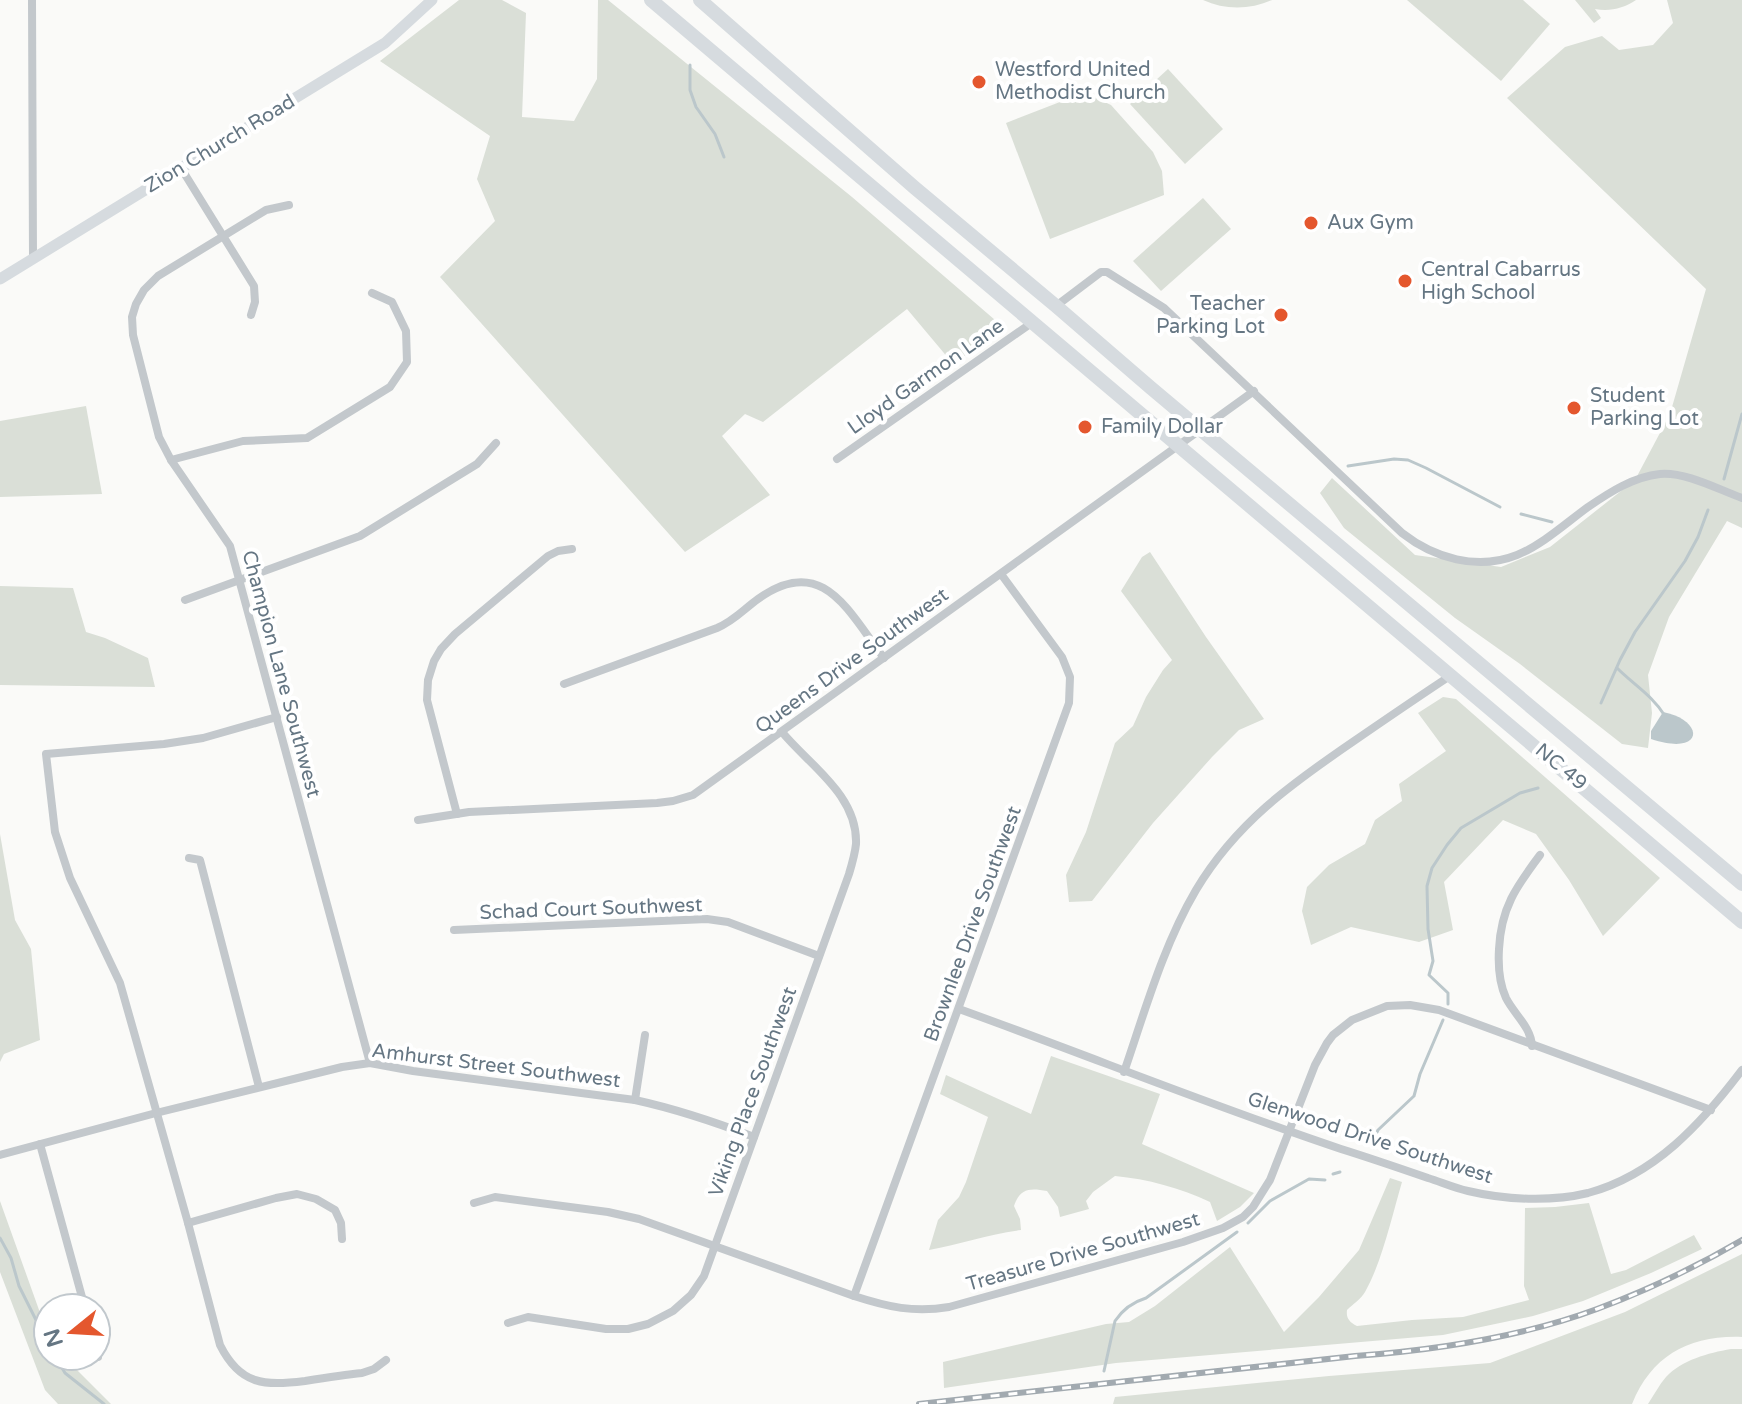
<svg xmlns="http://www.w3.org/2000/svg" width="1742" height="1404" font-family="'Varela Round',sans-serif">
<rect width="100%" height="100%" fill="#fafaf8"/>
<g fill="#dadfd7">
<path d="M 459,0 L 502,0 L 526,13 L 522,117 L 574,121 L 597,79 L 598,0 L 608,0 L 852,197 L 1002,326 L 954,365 L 907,309 L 763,422 L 745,414 L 722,436 L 770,495 L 685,552 L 440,277 L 495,221 L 477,179 L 490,136 L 380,61 Z"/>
<path d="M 1203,0 L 1272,0 C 1249,10 1225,10 1203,0 Z"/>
<path d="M 1407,0 L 1523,0 L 1550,24 L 1501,81 Z"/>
<path d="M 1575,0 L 1636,0 C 1624,8 1610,12 1595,9 L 1601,18 L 1594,23 Z"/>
<path d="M 1667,0 L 1742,0 L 1742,528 L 1727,521 L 1669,617 L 1648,675 L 1652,713 L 1648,748 L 1622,744 L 1520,664 L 1455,618 L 1344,528 L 1320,493 L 1332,478 L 1415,555 L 1501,567 L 1550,547 L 1635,480 L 1670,414 L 1706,289 L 1507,98 L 1565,47 L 1602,36 L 1619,50 L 1653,45 L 1673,23 Z"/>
<path d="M 1168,69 L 1223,129 L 1185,164 L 1130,104 Z"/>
<path d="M 1078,95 L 1094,97 L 1111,105 L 1153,152 L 1162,171 L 1164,195 L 1050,239 L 1006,123 Z"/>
<path d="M 1203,198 L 1231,229 L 1161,291 L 1133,261 Z"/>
<path d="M 86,406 L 102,494 L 0,497 L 0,421 Z"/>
<path d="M 1150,552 L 1206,637 L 1264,719 L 1239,730 L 1212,757 L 1153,823 L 1092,901 L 1069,902 L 1066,875 L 1086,832 L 1115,743 L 1133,726 L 1146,697 L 1163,670 L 1172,660 L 1121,591 L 1142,557 Z"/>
<path d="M 0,586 L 73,588 L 86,632 L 105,638 L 148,658 L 155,687 L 0,685 Z"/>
<path d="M 1443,697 L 1456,699 L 1660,878 L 1603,936 L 1569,880 L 1536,834 L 1503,820 L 1444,882 L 1453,930 L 1419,942 L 1351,927 L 1311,945 L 1302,911 L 1307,887 L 1329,865 L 1365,844 L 1375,820 L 1402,801 L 1399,784 L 1446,751 L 1418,713 Z"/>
<path d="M 0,834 L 15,920 L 31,949 L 40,1040 L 4,1054 L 0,1062 Z"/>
<path d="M 1051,1056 L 1160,1094 L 1142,1144 L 1254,1193 L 1240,1207 L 1217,1221 L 1210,1202 C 1181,1188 1147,1179 1115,1176 L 1093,1192 L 1086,1201 L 1089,1209 L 1060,1217 L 1058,1207 L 1047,1191 C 1030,1188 1020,1188 1014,1206 L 1020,1219 L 1021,1230 C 990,1234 960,1244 929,1250 L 938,1220 L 959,1197 L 966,1182 L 988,1117 L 940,1094 L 946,1075 L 1031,1114 Z"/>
<path d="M 1390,1178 L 1402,1182 C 1392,1216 1382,1262 1365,1292 C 1361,1299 1353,1304 1347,1310 C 1346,1318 1349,1322 1357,1326 L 1412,1320 L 1463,1317 L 1529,1300 L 1524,1286 L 1525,1208 L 1555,1207 L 1589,1203 L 1611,1274 L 1626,1270 L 1694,1235 L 1702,1249 L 1651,1273 L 1583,1301 L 1533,1316 L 1443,1335 L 1116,1363 L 944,1388 L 943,1362 L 1106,1324 L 1129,1322 L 1155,1306 L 1230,1247 L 1284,1332 L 1319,1297 L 1359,1250 Z"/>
<path d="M 0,1201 L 48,1335 L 48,1356 L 63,1356 L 111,1404 L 58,1404 L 45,1390 L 0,1272 Z"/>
<path d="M 1742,1254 L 1742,1337 C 1690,1335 1652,1355 1632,1404 L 1113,1404 L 1115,1397 L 1329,1376 L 1490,1363 L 1625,1312 Z"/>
<path d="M 1731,1349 L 1742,1349 L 1742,1404 L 1648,1404 C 1654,1395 1659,1385 1666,1377 C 1682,1360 1708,1353 1731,1349 Z"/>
</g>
<path fill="#bbc7cb" d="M 1663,712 C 1705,720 1705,757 1651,739 L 1651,731 Z"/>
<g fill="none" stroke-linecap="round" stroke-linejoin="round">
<g stroke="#bbc7cb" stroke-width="3">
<path d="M 690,65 L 690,90 L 696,107 L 715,134 L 724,157"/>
<path d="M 1348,466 L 1394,459 L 1408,460 L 1426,468 L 1500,507"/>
<path d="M 1724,479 L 1742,414"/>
<path d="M 1521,514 L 1552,522"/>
<path d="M 1617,668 C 1633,684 1653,696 1665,716"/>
<path d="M 1601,703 L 1620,660 L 1635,632 L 1685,561 L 1698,537 L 1708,510"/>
<path d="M 1448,1004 L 1448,993 L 1429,975 L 1433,961 L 1428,929 L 1427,886 L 1432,868 L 1447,845 L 1461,828 L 1520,793 L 1538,788"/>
<path d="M 1374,1148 L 1373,1140 L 1378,1130 L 1414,1096 L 1420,1074 L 1443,1020"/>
<path d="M 1333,1174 L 1340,1172"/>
<path d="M 1248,1223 L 1270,1201 L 1309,1179 L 1325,1180"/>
<path d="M 0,1238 L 11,1258 L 19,1286 L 48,1344"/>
<path d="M 55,1356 L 65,1373 L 104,1404"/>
<path d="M 1104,1371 L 1115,1321 C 1123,1309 1133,1302 1146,1298 L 1237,1232"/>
</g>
<g stroke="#c3c8cc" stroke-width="8">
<path d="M 32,0 L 33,259"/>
<path d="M 181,168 L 254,286 L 255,302 L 251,315"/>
<path d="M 289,205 L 266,210 L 158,276 L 144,290 L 136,304 L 132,317 L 133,335 L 159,437 L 171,460 L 230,546 L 370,1063"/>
<path d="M 1056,306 L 1101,272 L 1107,272 L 1164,308 L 1402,533 C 1434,558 1477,571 1517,555 C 1542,545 1566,523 1588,507 C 1610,492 1633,477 1660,474 C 1687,472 1717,489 1742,498"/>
<path d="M 837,459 L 1033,322"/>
<path d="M 171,460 L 243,441 L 307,438 L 390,387 L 407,362 L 406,331 L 392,302 L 372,293"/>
<path d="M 185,600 L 360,536 L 477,464 L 496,443"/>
<path d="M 564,684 L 717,628 C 734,621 744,609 758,599 C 823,552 849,613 884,658"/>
<path d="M 277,717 L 203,738 L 164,744 L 46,754 L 55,832 L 70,878 L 120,983 L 188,1223 L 220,1345 C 240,1385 264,1386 305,1381 C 324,1378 343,1375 362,1373 L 374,1369 L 386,1360"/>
<path d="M 457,814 L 427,700 L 428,680 L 434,661 L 441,649 L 455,634 L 548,556 L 558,551 L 572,549"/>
<path d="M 418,820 L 469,812 L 657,803 L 673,801 L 693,795 L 1254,391"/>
<path d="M 189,858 L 200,860 L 259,1087"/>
<path d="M 454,930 L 707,919 L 728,922 L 819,956"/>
<path d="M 959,1009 C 1087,1055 1212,1106 1341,1149 C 1370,1158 1399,1168 1428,1178 C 1441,1182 1454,1188 1468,1191 C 1506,1200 1551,1202 1588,1193 C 1655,1175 1702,1123 1742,1070"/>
<path d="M 1532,1046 C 1531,1027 1514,1014 1506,998 C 1499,983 1498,966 1499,949 C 1501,908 1516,887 1540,855"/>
<path d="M 1124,1072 C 1145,1011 1163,946 1196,890 C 1236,823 1291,784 1354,741 C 1386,719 1418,697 1450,676"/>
<path d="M 635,1100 L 645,1035"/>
<path d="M 40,1144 L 85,1308"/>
<path d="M 0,1155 L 156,1113 L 342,1067 L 370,1063 L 413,1071 L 635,1100 C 676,1109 715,1122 754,1137"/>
<path d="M 474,1203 L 495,1197 L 608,1212 L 639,1219 L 854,1296 C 888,1307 914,1313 949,1307 L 1183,1242 L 1223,1228 L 1243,1217 L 1253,1207 L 1270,1180 L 1315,1065 L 1327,1043 L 1333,1035 L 1352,1020 L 1387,1006 L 1410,1005 L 1439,1010 L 1711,1110"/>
<path d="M 188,1223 L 276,1198 L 297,1194 L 316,1199 L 335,1210 L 341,1223 L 342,1239"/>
<path d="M 854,1296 L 1069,703 L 1070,677 L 1062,657 L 1001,574"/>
<path d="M 508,1323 L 528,1317 L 606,1329 L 628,1329 L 648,1324 L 673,1311 L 691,1295 L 704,1276 L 849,874 C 852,864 855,854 856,844 C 858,795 809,765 782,732"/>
<path d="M 96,1349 L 98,1357"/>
</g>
<path stroke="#d6dbdf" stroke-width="11" d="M 0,279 L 385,43 L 432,0"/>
<g stroke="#d6dbdf" stroke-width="14">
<path d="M 651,0 L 1742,922"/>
<path d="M 700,0 L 915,188 L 1056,306 L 1151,388 L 1742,884"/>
</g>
<g stroke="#a2aab0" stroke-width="6">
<path id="rail" d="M 919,1404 L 1355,1356 C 1435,1350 1522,1337 1597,1309 C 1648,1290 1696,1267 1742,1240"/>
</g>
<use href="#rail" stroke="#fff" stroke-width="3" stroke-dasharray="9" stroke-linecap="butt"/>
</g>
<g fill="#e4572e" stroke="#fff" stroke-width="3">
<circle cx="979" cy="82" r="8"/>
<circle cx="1311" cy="223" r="8"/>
<circle cx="1405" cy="281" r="8"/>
<circle cx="1281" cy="315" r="8"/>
<circle cx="1574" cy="408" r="8"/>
<circle cx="1085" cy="427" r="8"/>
</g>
<g text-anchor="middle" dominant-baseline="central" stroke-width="8" stroke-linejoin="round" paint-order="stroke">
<g font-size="20" fill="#657683" stroke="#fff" text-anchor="start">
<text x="995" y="70">Westford United<tspan x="995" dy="23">Methodist Church</tspan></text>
<text x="1327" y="223">Aux Gym</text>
<text x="1421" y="270">Central Cabarrus<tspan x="1421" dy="23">High School</tspan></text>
<text x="1265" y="304" text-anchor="end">Teacher<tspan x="1265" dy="23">Parking Lot</tspan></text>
<text x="1590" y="396">Student<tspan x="1590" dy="23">Parking Lot</tspan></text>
<text x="1101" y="427">Family Dollar</text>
</g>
<g font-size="20" fill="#657683" stroke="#fff">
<text transform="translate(220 144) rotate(-31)">Zion Church Road</text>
<text transform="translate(926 377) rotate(-35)">Lloyd Garmon Lane</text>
<text transform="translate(852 661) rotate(-36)">Queens Drive Southwest</text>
<text transform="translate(281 674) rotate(75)">Champion Lane Southwest</text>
<text transform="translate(1561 767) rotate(40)">NC 49</text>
<text transform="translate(591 909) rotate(-2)">Schad Court Southwest</text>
<text transform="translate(973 924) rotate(-70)">Brownlee Drive Southwest</text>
<text transform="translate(496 1066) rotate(7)">Amhurst Street Southwest</text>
<text transform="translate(753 1092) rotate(-70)">Viking Place Southwest</text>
<text transform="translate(1370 1138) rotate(18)">Glenwood Drive Southwest</text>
<text transform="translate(1083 1252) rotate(-16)">Treasure Drive Southwest</text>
</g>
</g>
<g transform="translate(72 1332) rotate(252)"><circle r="38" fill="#ffffff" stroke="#c1c8cd" stroke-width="2"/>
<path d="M0-6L14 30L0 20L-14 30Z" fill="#e4572e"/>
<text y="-12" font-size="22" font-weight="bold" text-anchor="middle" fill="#657683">N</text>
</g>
</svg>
